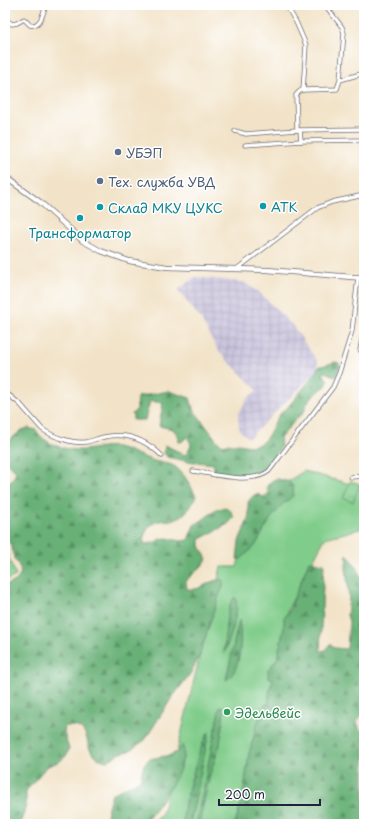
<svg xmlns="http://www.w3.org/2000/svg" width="369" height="829" font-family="'Playpen Sans',sans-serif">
<defs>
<pattern id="industrial-grid" width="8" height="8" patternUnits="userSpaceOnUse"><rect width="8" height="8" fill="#c6c0da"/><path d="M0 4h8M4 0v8" fill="none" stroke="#aaa5bc"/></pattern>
<pattern id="forest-firs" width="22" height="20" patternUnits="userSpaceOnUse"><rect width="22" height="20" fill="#68b076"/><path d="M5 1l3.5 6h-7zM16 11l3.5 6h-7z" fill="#558f62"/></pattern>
<pattern id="park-tufts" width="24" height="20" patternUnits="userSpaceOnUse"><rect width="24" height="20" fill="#80cc8a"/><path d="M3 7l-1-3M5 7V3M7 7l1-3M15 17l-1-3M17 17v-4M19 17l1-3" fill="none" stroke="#6eaf78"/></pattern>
</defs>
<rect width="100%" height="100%" fill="#fff"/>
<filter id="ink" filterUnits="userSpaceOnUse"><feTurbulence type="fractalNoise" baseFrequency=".025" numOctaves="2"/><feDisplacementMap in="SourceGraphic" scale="8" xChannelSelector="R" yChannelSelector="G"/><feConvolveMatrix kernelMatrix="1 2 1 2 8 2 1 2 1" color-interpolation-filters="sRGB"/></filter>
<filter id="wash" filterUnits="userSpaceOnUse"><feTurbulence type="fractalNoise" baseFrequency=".012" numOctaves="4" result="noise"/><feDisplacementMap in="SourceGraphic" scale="16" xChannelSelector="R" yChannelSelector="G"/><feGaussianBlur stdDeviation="0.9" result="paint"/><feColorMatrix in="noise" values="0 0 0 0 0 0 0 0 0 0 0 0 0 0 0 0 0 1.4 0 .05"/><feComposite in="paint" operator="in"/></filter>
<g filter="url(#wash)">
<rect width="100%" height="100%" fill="#f2e3c8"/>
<path fill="url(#industrial-grid)" d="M 195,277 L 243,282 L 259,292 L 293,326 L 318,362 L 316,372 L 249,438 L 239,430 L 238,414 L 247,399 L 257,390 L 219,352 L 200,318 L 178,290 Z"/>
<g fill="#80cc8a" stroke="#517762">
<path d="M 304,471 L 364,488 L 364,528 L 325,538 L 288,609 L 247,824 L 152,824 L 162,814 L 221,567 L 237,567 L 252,504 Z"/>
<path d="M 5,547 L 16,576 L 5,581 Z"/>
</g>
<g fill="url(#forest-firs)" stroke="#456958">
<path d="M 336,362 L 339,363 L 340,366 L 336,377 L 325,372 L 323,373 L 328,381 L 326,386 L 316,393 L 309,400 L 306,405 L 304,412 L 296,419 L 283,435 L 280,437 L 281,447 C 276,454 271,464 264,469 C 253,478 227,473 214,472 L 214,464 L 186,461 L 167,457 L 164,453 L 165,445 L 185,455 L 188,453 L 191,444 L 188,438 L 186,437 L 184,440 L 181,442 L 178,442 L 179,437 L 173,429 L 159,426 L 163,403 L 150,401 L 145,420 L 133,420 L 133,416 L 132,414 L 137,409 L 137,397 L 169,391 L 190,398 L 193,409 L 218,442 C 224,447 229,443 236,444 C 241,444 247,446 252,446 C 273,444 270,418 287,408 L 316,373 L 318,367 Z"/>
<path d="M 28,428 L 36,430 C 44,445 68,451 84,450 C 95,449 107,445 117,447 C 130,450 142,457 154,461 C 162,463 171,463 177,468 C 186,476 191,487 196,496 C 193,505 185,516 175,519 C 170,521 165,520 160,521 C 148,523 143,534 144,544 L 154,543 L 160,539 L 167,538 L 181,541 L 188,540 L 194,525 C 202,522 217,506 225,508 C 228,509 229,510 231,511 L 234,518 L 228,524 L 200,539 L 200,546 L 207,559 C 202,568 193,573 186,581 L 187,589 C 203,592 208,578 223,580 L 223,587 L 219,595 L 199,657 L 190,674 L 171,699 L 145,740 L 129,751 L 121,753 L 107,761 C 103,760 98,759 95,756 C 82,745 94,724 65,726 L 64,733 L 69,749 L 66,756 L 60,761 L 46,767 L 26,791 L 26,806 L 20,824 L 5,824 L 5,584 C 15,584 24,576 19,566 C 18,563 15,561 14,558 C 13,553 12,549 12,545 L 5,539 L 5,484 L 13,479 L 16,472 L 5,460 L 5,444 L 22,430 Z"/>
<path d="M 277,479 C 289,481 295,482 293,496 L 284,503 L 271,518 L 255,546 L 241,559 L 237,559 L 239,541 L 249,517 L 248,502 L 253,496 L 256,494 L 260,495 L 266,500 L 270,495 L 267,488 L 268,484 L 273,480 Z"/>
<path d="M 347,554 L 357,567 L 364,587 L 364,711 L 357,722 L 360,730 L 364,733 L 364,824 L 235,824 L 243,795 L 249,754 L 257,724 L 265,704 L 268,704 L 270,688 L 273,679 L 268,677 L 268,670 L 277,659 L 284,628 L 284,618 L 289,611 L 309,561 L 324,564 L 320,651 L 326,650 L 329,645 L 332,645 L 335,648 L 347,649 L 349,622 L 347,615 L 349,598 L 346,567 Z"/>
<path d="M 235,597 C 241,608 229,642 224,654 C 225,640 225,607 235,597 Z"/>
<path d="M 239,620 C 242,636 242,671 226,680 Z"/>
<path d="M 220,706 L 223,707 L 224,711 L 220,745 L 210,774 L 200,820 L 199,824 L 196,824 Z"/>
<path d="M 209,732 L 190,824 L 182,824 C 185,816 183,811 185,803 C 188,790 201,740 209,732 Z"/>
<path d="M 183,745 C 189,769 157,806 143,824 L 106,824 L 108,808 L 112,794 L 140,780 L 144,764 L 149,759 L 171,755 L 178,751 Z"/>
</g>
<path fill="url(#park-tufts)" stroke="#517762" d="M 350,481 L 360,484 L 353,502 L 343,498 Z"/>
</g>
<g filter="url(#ink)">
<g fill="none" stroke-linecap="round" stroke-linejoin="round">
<g stroke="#6b666c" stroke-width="5">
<g id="minor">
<path d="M 286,5 L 296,22 L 306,45 L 303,90"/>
<path d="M 325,5 L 342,27 L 344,33 L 340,80 L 364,73"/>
<path d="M 5,6 L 6,5"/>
<path d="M 5,16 L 8,21 L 12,24 L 17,23 L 24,19 L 30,25 C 41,27 43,13 46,5"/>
<path d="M 297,130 L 296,95 L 300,91 L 303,90 L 337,89 L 340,80"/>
<path d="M 300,130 L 301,141"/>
<path d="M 235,131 L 246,134 L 297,130 L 364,129"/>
<path d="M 245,145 L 301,141 L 364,140"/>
<path d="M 238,268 L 317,208 L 332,202 L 364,195"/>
<path d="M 364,328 L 360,350 L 364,354"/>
<path d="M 5,392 L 20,404 L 42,429 C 53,437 73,444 86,442 C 92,441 98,438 104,437 C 127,432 146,440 162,456"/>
<path d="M 193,471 C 213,474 252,485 269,471 L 333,387 L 339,373 L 352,331 L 358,277"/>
<path d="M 351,477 L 364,476"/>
</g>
</g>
<g stroke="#6b666c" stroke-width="6">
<path id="tertiary" d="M 5,177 L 40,202 L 83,241 L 101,251 L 129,261 L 167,267 L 267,270 L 364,278"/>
</g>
<use href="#minor" stroke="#fff" stroke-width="3.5"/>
<use href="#tertiary" stroke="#fff" stroke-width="4.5"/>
</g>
</g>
<g fill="#5c6f8a" stroke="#fff" stroke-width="1.5">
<circle cx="118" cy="152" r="4"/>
<circle cx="100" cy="181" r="4"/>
</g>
<g fill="#0f9aa8" stroke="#fff" stroke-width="1.5">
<circle cx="263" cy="206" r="4"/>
<circle cx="100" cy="207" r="4"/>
<circle cx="80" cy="218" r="4"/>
</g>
<circle fill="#2e9e5b" stroke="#fff" stroke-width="1.5" cx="227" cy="712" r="4"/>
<g text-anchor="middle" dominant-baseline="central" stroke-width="3" stroke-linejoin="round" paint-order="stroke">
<g font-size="13" fill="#4e5e75" stroke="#fff" text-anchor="start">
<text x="126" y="152">УБЭП</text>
<text x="108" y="181">Тех. служба УВД</text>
</g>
<g font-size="13" fill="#0d838f" stroke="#fff" text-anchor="start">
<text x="271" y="206">АТК</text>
<text x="108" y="207">Склад МКУ ЦУКС</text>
<text x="80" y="232" text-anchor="middle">Трансформатор</text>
</g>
<g font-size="13" fill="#27864d" stroke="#fff" text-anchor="start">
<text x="235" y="712">Эдельвейс</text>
</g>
</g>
<rect width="369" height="829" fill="none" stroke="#fff" stroke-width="20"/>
<path d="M219 799v6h101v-6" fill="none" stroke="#22223b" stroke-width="2"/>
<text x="225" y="799" font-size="12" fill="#22223b" stroke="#ffffff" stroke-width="3" paint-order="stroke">200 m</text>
</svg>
